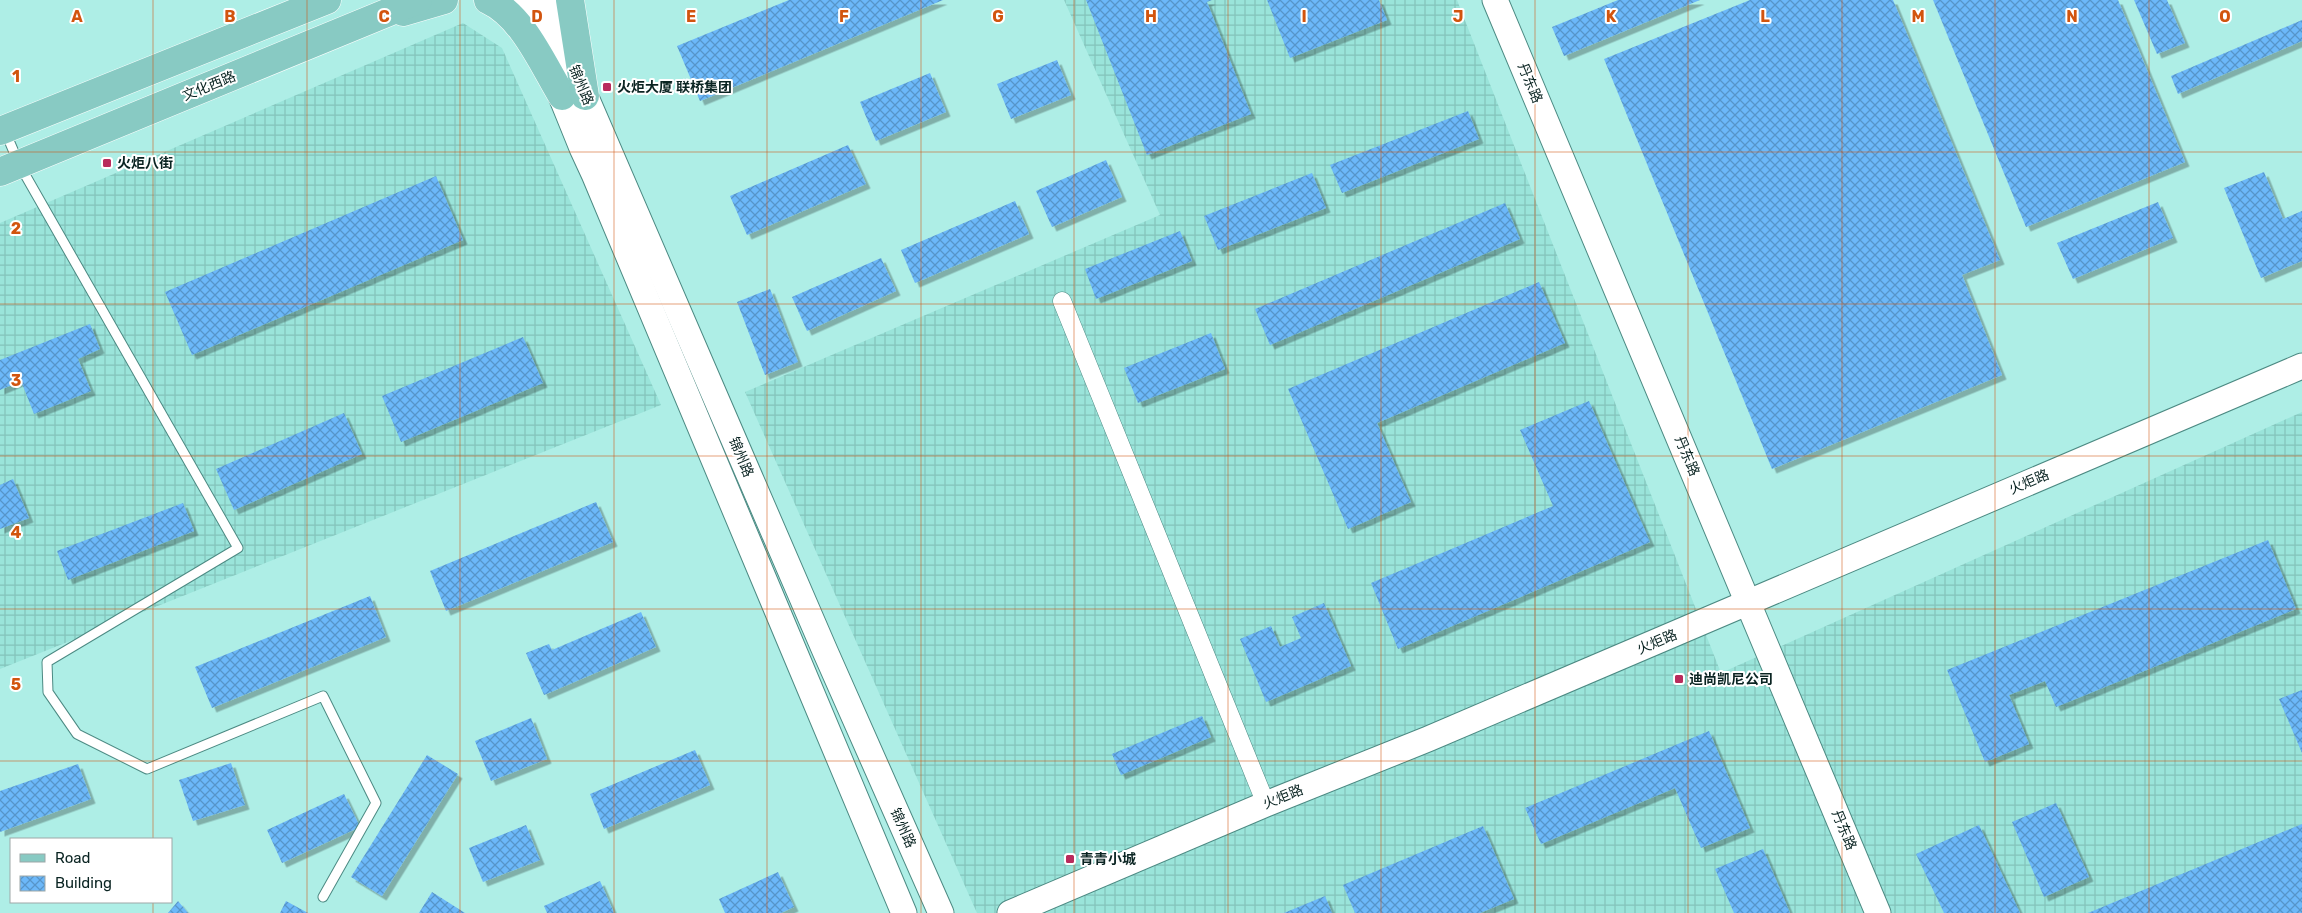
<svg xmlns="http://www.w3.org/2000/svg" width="2302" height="913" font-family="Rubik,'Noto Sans SC',sans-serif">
<defs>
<pattern id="industrial-grid" width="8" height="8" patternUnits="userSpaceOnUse" patternTransform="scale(1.25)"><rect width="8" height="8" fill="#9ae4da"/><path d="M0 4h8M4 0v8" fill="none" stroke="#83c3bb"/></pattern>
<pattern id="building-cross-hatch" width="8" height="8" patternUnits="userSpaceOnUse" patternTransform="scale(1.25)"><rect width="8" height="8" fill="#6cb8f9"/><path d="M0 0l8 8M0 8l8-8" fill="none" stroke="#5795c9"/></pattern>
<filter id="shadow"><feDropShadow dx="4.5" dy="4.5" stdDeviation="0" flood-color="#0004"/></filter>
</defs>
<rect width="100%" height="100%" fill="#aeeee6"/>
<g fill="url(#industrial-grid)">
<path d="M 1064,0 L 1457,0 L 1721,673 L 2302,412 L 2302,913 L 977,913 L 745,392 L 1160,215 Z"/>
<path d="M 463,23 L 502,48 L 661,405 L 0,669 L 0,223 Z"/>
</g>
<g fill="url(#building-cross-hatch)" filter="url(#shadow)">
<path d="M 789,0 L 943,0 L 700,101 L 677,46 Z"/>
<path d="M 1086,0 L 1212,0 L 1207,2 L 1251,114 L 1147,155 Z"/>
<path d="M 1267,0 L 1379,0 L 1387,20 L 1290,58 Z"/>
<path d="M 1618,0 L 1700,0 L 1564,56 L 1552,27 Z"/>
<path d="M 1750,0 L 1893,0 L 2000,260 L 1962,275 L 2002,375 L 1772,469 L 1604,59 Z"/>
<path d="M 1933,0 L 2118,0 L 2185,162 L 2026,227 Z"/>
<path d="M 2134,0 L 2167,0 L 2185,43 L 2157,54 Z"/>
<path d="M 2302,20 L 2302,41 L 2178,94 L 2171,76 Z"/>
<path d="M 1057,60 L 1071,95 L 1011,119 L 997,84 Z"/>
<path d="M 930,73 L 946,112 L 876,141 L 860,102 Z"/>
<path d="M 1468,111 L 1479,139 L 1342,193 L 1330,165 Z"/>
<path d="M 848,145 L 866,184 L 747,235 L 730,196 Z"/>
<path d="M 1106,160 L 1122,197 L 1052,227 L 1036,191 Z"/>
<path d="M 2264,172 L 2283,219 L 2302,211 L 2302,261 L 2261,278 L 2224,188 Z"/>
<path d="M 1312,173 L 1326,208 L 1218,250 L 1204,216 Z"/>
<path d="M 436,176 L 463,240 L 192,355 L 165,292 Z"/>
<path d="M 1015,201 L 1029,234 L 915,283 L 901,250 Z"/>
<path d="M 2158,202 L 2173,238 L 2073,279 L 2057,243 Z"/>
<path d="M 1505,203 L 1520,239 L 1270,345 L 1255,309 Z"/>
<path d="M 1180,231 L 1192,261 L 1096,299 L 1085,269 Z"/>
<path d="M 881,258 L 896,291 L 807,331 L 792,297 Z"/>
<path d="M 1539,282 L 1565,343 L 1377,423 L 1411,502 L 1348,529 L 1288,389 Z"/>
<path d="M 770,289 L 798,362 L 765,375 L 737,302 Z"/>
<path d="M 90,324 L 100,349 L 78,359 L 91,391 L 34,414 L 21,381 L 0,390 L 0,360 Z"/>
<path d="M 1211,333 L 1225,369 L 1138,403 L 1124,368 Z"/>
<path d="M 523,337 L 543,383 L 401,442 L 382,396 Z"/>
<path d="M 1589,401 L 1650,542 L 1398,649 L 1371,583 L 1553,506 L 1520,430 Z"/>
<path d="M 344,413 L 362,454 L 234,510 L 216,469 Z"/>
<path d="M 13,479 L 29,518 L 0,529 L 0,485 Z"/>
<path d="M 596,502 L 613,542 L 446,611 L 430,571 Z"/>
<path d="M 183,503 L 194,531 L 68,580 L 57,551 Z"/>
<path d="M 2268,540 L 2296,609 L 2056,707 L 2045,681 L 2009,695 L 2029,744 L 1985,762 L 1947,670 Z"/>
<path d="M 370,596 L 386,637 L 212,708 L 195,667 Z"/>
<path d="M 1324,603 L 1351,666 L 1266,702 L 1240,639 L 1271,626 L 1280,647 L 1301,638 L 1292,617 Z"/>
<path d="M 641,612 L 656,647 L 544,695 L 526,653 L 549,644 L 552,650 Z"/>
<path d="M 2302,690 L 2302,753 L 2279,699 Z"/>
<path d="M 1202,716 L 1211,737 L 1121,775 L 1112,754 Z"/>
<path d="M 531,718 L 547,759 L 491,781 L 475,741 Z"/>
<path d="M 1709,731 L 1750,828 L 1701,848 L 1675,788 L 1541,844 L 1525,808 Z"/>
<path d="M 695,750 L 710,785 L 604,829 L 590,794 Z"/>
<path d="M 427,755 L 458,774 L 382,896 L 351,877 Z"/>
<path d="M 231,763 L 245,805 L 193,821 L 179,780 Z"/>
<path d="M 78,764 L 91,799 L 0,832 L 0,791 Z"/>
<path d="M 344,794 L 360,827 L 282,863 L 267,830 Z"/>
<path d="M 2056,803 L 2089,877 L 2044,897 L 2012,822 Z"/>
<path d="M 2302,824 L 2302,913 L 2088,913 Z"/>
<path d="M 526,825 L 540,860 L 483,882 L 469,848 Z"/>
<path d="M 1979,825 L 2020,913 L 1944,913 L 1916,854 Z"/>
<path d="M 1483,826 L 1514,899 L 1480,913 L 1355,913 L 1343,885 Z"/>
<path d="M 1763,849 L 1790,913 L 1734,913 L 1715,869 Z"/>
<path d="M 778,872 L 794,907 L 781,913 L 725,913 L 719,899 Z"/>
<path d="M 600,881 L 614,913 L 547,913 L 544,906 Z"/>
<path d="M 432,892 L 465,913 L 419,913 Z"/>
<path d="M 1325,896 L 1332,913 L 1284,913 Z"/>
<path d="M 178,901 L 188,913 L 168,913 Z"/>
<path d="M 286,901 L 308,913 L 280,913 Z"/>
</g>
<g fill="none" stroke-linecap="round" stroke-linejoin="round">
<g stroke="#4c8a83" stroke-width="11">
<path id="service" d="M 5,131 L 19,164 L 238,548 L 47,662 L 48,692 L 77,734 L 147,769 L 323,696 L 376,803 L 323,897"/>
</g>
<g stroke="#4c8a83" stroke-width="19">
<path id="minor" d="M 1062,301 L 1266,804"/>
</g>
<g stroke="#4c8a83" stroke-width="27">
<g id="secondary">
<path d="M 522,0 L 582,148 L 594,174 L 904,913"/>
<path d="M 544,0 L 825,651 L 941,913"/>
<path d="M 1495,0 L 1878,913"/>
<path d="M 1010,913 L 1266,804 L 1428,739 L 2302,366"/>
</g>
</g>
<g stroke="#fff" stroke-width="29">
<g id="primary">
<path d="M 488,0 C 523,16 543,65 562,96"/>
<path d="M 570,0 L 585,96"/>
<path d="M 403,12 L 444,0"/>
<path d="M 0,131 L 327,0"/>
<path d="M 0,172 L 418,0"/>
</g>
</g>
<use href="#service" stroke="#fff" stroke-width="9"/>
<use href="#minor" stroke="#fff" stroke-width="18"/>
<use href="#secondary" stroke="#fff" stroke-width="25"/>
<use href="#primary" stroke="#88cac3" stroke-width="28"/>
</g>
<path fill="none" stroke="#d2540e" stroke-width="1" stroke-opacity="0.55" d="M 153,0 L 153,839M 307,0 L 307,913M 460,0 L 460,913M 614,0 L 614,913M 767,0 L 767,913M 921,0 L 921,913M 1074,0 L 1074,913M 1228,0 L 1228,913M 1381,0 L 1381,913M 1535,0 L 1535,913M 1688,0 L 1688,913M 1842,0 L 1842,913M 1995,0 L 1995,913M 2149,0 L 2149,913M 0,152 L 2302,152M 0,304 L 2302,304M 0,456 L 2302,456M 0,609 L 2302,609M 0,761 L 2302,761M 153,902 L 153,913"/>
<g fill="#b92b5c" stroke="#fff" stroke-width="2">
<rect x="602" y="82" width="10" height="10" rx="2.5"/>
<rect x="102" y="158" width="10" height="10" rx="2.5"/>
<rect x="1674" y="674" width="10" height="10" rx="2.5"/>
<rect x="1065" y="854" width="10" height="10" rx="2.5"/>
</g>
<g text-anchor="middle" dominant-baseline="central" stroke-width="4" stroke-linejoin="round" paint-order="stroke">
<g font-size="14" fill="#0a2422" stroke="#fff">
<text transform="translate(1530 83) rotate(67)">丹东路</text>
<text transform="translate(581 85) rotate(67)">锦州路</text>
<text transform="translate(209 86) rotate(-22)">文化西路</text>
<text transform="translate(1687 456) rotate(67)">丹东路</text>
<text transform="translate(741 457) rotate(67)">锦州路</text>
<text transform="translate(2029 482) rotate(-23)">火炬路</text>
<text transform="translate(1657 642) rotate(-23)">火炬路</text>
<text transform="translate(1283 797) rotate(-22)">火炬路</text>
<text transform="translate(903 828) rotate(66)">锦州路</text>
<text transform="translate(1844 830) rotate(67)">丹东路</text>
</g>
<g font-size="14" font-weight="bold" fill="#0a2422" stroke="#fff" text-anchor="start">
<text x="617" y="87">火炬大厦 联桥集团</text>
<text x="117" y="163">火炬八街</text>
<text x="1689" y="679">迪尚凯尼公司</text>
<text x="1080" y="859">青青小城</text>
</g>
</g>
<g font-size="16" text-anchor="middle" font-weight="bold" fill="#d2540e" stroke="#fff" stroke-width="4" stroke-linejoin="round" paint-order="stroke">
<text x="77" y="22">A</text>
<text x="230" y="22">B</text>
<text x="384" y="22">C</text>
<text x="537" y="22">D</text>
<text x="691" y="22">E</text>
<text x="844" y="22">F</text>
<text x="998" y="22">G</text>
<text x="1151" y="22">H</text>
<text x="1304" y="22">I</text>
<text x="1458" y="22">J</text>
<text x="1611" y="22">K</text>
<text x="1765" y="22">L</text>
<text x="1918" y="22">M</text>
<text x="2072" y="22">N</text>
<text x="2225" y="22">O</text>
<text x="16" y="82">1</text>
<text x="16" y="234">2</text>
<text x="16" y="386">3</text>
<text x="16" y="538">4</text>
<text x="16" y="690">5</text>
</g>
<rect x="10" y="838" width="162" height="65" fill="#ffffff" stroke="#9da7a7"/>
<rect x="20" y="854" width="25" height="8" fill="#88cac3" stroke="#9da7a7"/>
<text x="55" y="863" font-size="15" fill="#0a2422">Road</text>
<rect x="20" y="876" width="25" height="15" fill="url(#building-cross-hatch)" stroke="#9da7a7"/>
<text x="55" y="888" font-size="15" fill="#0a2422">Building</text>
</svg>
